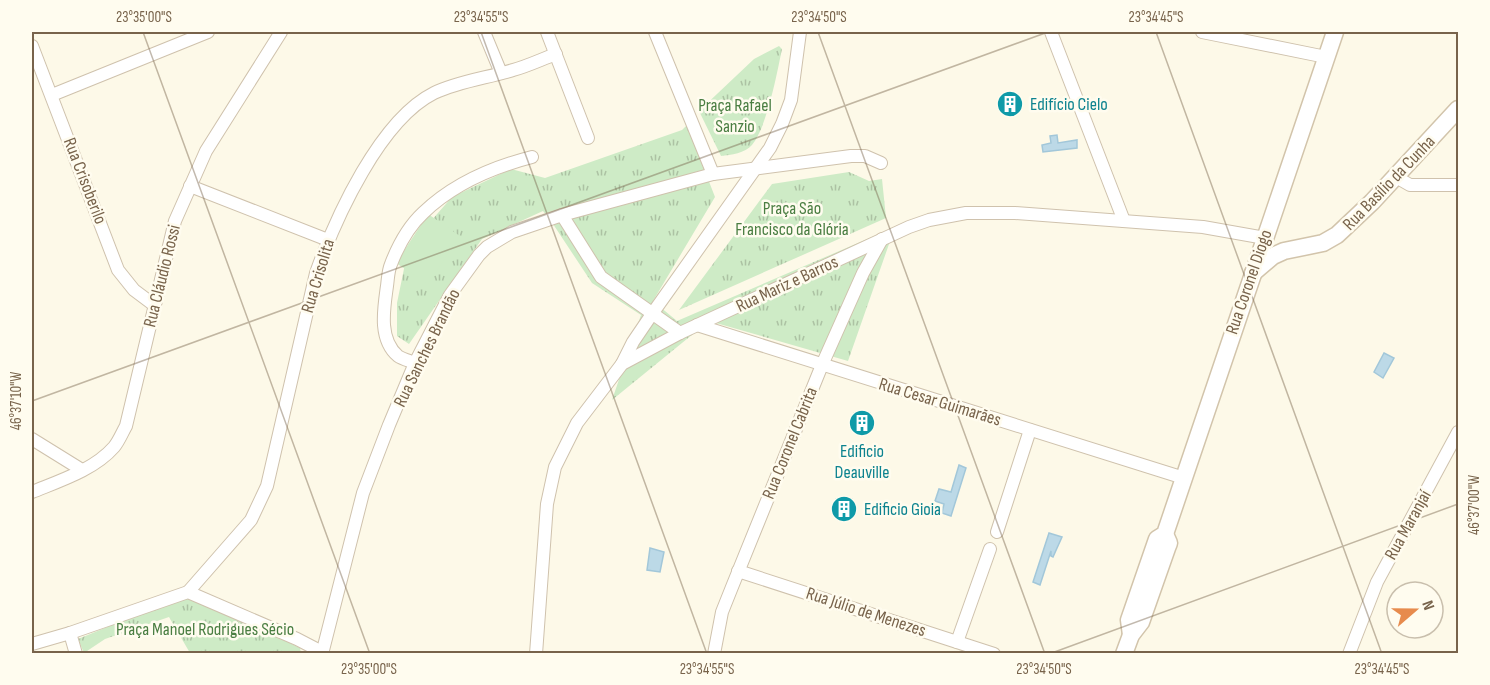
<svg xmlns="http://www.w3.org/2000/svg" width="1490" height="685" font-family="'Sofia Sans Condensed',sans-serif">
<defs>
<pattern id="grass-tufts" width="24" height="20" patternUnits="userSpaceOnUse" patternTransform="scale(1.5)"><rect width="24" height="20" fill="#ceebc6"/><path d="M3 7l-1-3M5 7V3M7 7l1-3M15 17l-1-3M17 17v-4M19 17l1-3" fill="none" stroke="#acc2a3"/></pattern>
</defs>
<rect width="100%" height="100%" fill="#fdf9e8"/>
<g fill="url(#grass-tufts)">
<path d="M 779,46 L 782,49 C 777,73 767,127 752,145 C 745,153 731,155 721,156 L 699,111 L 754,59 Z"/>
<path d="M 687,125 L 715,197 L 653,301 L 677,321 L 895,227 L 848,361 L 709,321 L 612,400 L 641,315 L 592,283 L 553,224 L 543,211 L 482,239 L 409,344 L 397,336 L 397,303 L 406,259 L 423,230 L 452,197 L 511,169 L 545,178 L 682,130 Z"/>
<path d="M 849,172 L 869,181 L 882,179 L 886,218 L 679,310 L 772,184 Z"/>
<path d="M 188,594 L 300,648 L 301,653 L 190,653 L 169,617 L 105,639 L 84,653 L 78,639 Z"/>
</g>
<path fill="#ceebc6" d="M 428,214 L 460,236 L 428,284 L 396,263 Z"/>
<g fill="#bcd9e7" stroke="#a2c7d9" stroke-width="1.5">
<path d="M 1057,135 L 1058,143 L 1077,140 L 1077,148 L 1043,152 L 1042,145 L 1051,143 L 1050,136 Z"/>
<path d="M 1384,353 L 1394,358 L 1383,378 L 1374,372 Z"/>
<path d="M 959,465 L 966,468 L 951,516 L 942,513 L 944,504 L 935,501 L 939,489 L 951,492 Z"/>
<path d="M 1049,533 L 1062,537 L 1053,557 L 1051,556 L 1051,551 L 1040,585 L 1033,582 Z"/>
<path d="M 650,548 L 664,552 L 660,572 L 647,570 Z"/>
</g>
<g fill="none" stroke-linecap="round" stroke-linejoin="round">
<g stroke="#cfc2ad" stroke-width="14">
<g id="street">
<path d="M 484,32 L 501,73"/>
<path d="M 547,32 L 588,138"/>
<path d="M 655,32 L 713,174"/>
<path d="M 1051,32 L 1124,221"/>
<path d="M 1202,32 L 1326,57"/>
<path d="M 32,46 L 118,270 L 134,290 L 154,305"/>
<path d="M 52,95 L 208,32"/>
<path d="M 1396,177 L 1410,185 L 1458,185"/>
<path d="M 190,186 L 328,240"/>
<path d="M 562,215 L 601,277 L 680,333"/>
<path d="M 697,325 L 1184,478"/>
<path d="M 415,363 C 410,361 402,359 398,356 C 378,339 384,308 387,286 C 388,279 388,271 391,264 C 398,246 409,226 423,213 C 452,185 493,167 532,157"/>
<path d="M 622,364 L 633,342 L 652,314 L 770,148 L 782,124 L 791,100 L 800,32"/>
<path d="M 32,439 L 82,470"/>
<path d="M 32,492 C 59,481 94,470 114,447 C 119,441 122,433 126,426 L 175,221 L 206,151 L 281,32"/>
<path d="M 997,532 L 1030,430"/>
<path d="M 738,571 L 994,654"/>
<path d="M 188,592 L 251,520 L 267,486 L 316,273 C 336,217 380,120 434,93 C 459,81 487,78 513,70 C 528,66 542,59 556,54"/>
<path d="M 70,633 L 76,654"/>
<path d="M 957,642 L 990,549"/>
<path d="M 32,644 L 70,633 L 188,592 L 297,639 L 322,652"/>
<path d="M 322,654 L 363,493 L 389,425 L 415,363 L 450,295 L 479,255 L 487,247 L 512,232 L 562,215 L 713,174 L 851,156 L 865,156 L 881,163"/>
<path d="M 536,654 L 547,504 L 555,467 L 577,423 L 622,364 L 680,333 L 909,227 L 929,220 L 966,213 L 1015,213 L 1203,227 L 1265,238"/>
<path d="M 714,654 L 722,612 L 732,587 L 822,365 L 863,273 L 882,239"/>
<path d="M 1349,654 L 1377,582 L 1458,432"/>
</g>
</g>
<g stroke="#d2c4ab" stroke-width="19">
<g id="secondary">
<path d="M 1253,273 L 1273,256 L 1284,251 L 1323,243 L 1337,235 L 1372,202 L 1458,109"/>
<path d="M 1131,635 L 1129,620 L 1157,539 L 1165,534 L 1335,32"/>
<path d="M 1124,654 L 1131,635 L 1141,622 L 1167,548 L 1169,543 L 1165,534"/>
</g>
</g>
<use href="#street" stroke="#fff" stroke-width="12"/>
<use href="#secondary" stroke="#fff" stroke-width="16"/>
</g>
<path fill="none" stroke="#78634b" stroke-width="1.5" stroke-opacity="0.45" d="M 143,32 L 370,654M 481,32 L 707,654M 818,32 L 1045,654M 1156,32 L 1382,654M 32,401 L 1048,32M 32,652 L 32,654M 1049,654 L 1458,504"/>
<defs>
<g id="building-disc" transform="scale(1.35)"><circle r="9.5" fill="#0f9aa8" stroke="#fffcef"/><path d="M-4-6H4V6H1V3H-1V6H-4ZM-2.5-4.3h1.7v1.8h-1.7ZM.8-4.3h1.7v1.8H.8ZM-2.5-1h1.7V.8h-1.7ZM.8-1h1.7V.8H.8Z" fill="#fff"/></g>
</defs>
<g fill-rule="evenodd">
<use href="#building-disc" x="1010" y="104"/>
<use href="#building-disc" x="862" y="423"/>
<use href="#building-disc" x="844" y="509"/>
</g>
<g text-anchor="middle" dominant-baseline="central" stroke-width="5" stroke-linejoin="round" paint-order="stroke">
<g font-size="18" fill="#0d838f" stroke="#fffcef" text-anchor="start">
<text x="1030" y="104">Edifício Cielo</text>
<text x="862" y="451" text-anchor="middle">Edificio<tspan x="862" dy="21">Deauville</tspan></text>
<text x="864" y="509">Edificio Gioia</text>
</g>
<g font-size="18" fill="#4a7e42" stroke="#fffcef">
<text x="735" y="105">Praça Rafael<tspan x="735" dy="21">Sanzio</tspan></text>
<text x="792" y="208">Praça São<tspan x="792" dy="21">Francisco da Glória</tspan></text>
<text x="205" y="629">Praça Manoel Rodrigues Sécio</text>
</g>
<g font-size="18" fill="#78634b" stroke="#fffcef">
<text transform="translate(85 181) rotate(69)">Rua Crisoberilo</text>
<text transform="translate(1389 183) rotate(-46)">Rua Basílio da Cunha</text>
<text transform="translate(162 276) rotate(-76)">Rua Cláudio Rossi</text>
<text transform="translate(318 276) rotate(-73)">Rua Crisolita</text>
<text transform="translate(1249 282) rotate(-71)">Rua Coronel Diogo</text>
<text transform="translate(787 284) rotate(-25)">Rua Mariz e Barros</text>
<text transform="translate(427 348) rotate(-64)">Rua Sanches Brandão</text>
<text transform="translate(940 402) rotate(17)">Rua Cesar Guimarães</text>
<text transform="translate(790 443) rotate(-68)">Rua Coronel Cabrita</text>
<text transform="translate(1408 525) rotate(-61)">Rua Maranjaí</text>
<text transform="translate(866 612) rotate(18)">Rua Júlio de Menezes</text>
</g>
</g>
<rect width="1490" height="685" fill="none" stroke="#fffcef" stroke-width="66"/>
<g transform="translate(1415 610) rotate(70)"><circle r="28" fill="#fffcef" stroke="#c9bfad" stroke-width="1.5"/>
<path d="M0-4.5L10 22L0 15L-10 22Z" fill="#e78b4d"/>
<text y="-9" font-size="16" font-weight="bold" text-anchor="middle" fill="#78634b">N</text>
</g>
<rect x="33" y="33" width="1424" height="619" fill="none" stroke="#78634b" stroke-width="2"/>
<g font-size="15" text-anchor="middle" fill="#78634b">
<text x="144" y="22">23°35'00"S</text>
<text x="481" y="22">23°34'55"S</text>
<text x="819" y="22">23°34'50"S</text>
<text x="1156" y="22">23°34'45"S</text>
<text transform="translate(16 401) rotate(-90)" y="5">46°37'10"W</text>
<text transform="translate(1474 505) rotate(-90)" y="5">46°37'00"W</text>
<text x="369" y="674">23°35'00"S</text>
<text x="707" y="674">23°34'55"S</text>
<text x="1044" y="674">23°34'50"S</text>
<text x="1382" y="674">23°34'45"S</text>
</g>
</svg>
